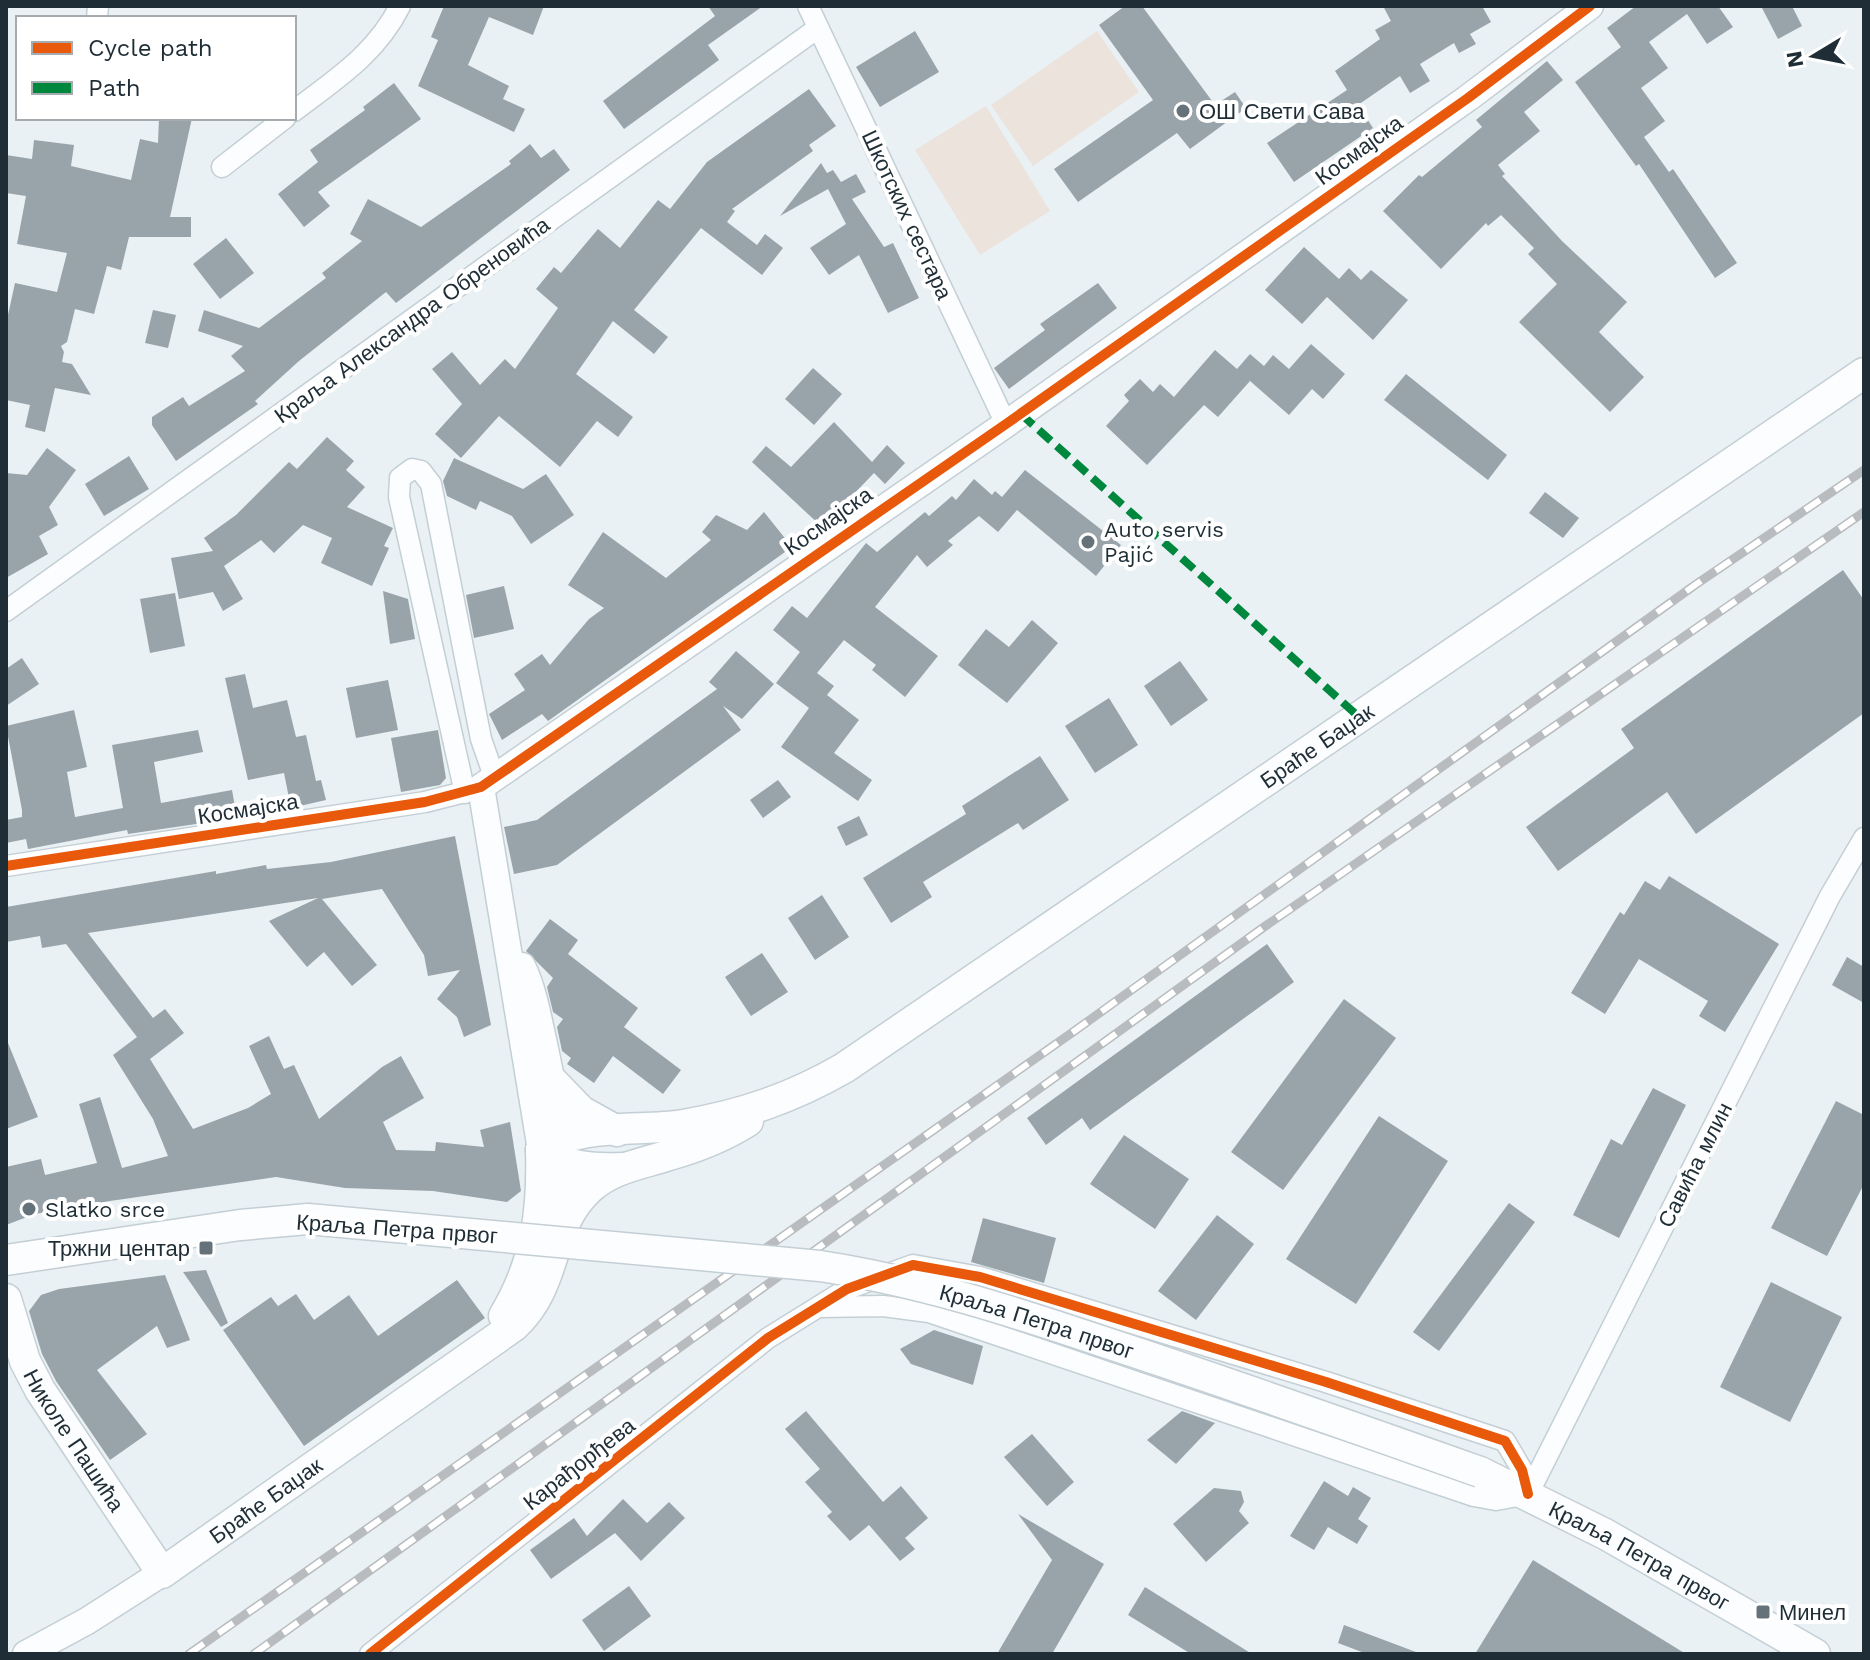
<svg xmlns="http://www.w3.org/2000/svg" width="1870" height="1660" font-family="'Work Sans',sans-serif">
<rect width="100%" height="100%" fill="#e9f1f5"/>
<g fill="#ebe3dc">
<path d="M 1097,31 L 1139,92 L 1033,166 L 991,105 Z"/>
<path d="M 986,106 L 1050,211 L 980,255 L 915,150 Z"/>
</g>
<g fill="#99a4aa">
<path d="M 444,6 L 544,6 L 533,35 L 489,17 L 468,65 L 509,86 L 503,99 L 525,109 L 514,132 L 418,86 L 438,40 L 431,37 Z"/>
<path d="M 708,6 L 763,6 L 708,45 L 719,60 L 624,129 L 603,101 L 715,16 Z"/>
<path d="M 1125,6 L 1142,6 L 1215,105 L 1235,92 L 1246,108 L 1190,149 L 1177,133 L 1078,202 L 1054,169 L 1153,100 L 1099,25 Z"/>
<path d="M 1383,6 L 1482,6 L 1491,22 L 1470,34 L 1476,44 L 1459,53 L 1454,43 L 1420,64 L 1430,81 L 1410,93 L 1400,76 L 1358,105 L 1373,128 L 1294,182 L 1267,143 L 1347,90 L 1335,71 L 1380,39 L 1375,30 L 1391,21 Z"/>
<path d="M 1636,6 L 1718,6 L 1733,27 L 1707,44 L 1687,14 L 1649,42 L 1668,68 L 1641,88 L 1665,121 L 1644,137 L 1669,172 L 1673,169 L 1737,263 L 1715,278 L 1639,164 L 1636,166 L 1575,82 L 1621,47 L 1607,28 Z"/>
<path d="M 1761,6 L 1792,6 L 1802,26 L 1778,39 Z"/>
<path d="M 915,31 L 939,72 L 880,107 L 856,67 Z"/>
<path d="M 1547,61 L 1563,80 L 1524,112 L 1540,131 L 1498,165 L 1505,174 L 1502,176 L 1562,241 L 1627,302 L 1599,332 L 1644,377 L 1610,412 L 1519,322 L 1557,284 L 1528,254 L 1534,248 L 1501,215 L 1488,226 L 1486,223 L 1441,269 L 1383,211 L 1419,175 L 1422,177 L 1482,127 L 1476,120 Z"/>
<path d="M 394,83 L 421,119 L 318,192 L 330,206 L 304,227 L 278,194 L 318,162 L 310,150 L 365,110 L 363,107 Z"/>
<path d="M 809,89 L 836,126 L 809,145 L 813,151 L 732,209 L 735,211 L 727,222 L 757,245 L 765,234 L 783,248 L 762,275 L 701,228 L 634,310 L 668,337 L 654,354 L 613,321 L 576,374 L 633,417 L 618,437 L 597,421 L 560,467 L 499,416 L 461,458 L 435,434 L 462,404 L 432,369 L 452,352 L 480,385 L 505,359 L 515,369 L 558,308 L 536,289 L 554,267 L 561,273 L 598,229 L 620,248 L 658,200 L 670,209 L 707,162 Z"/>
<path d="M 159,118 L 192,118 L 170,217 L 191,217 L 191,237 L 129,237 L 121,270 L 107,266 L 94,314 L 75,309 L 67,342 L 61,346 L 64,352 L 62,362 L 72,364 L 91,395 L 55,388 L 45,432 L 25,427 L 30,405 L 6,400 L 6,324 L 15,283 L 57,292 L 67,253 L 17,244 L 26,196 L 6,193 L 6,155 L 32,159 L 34,140 L 74,145 L 71,166 L 131,180 L 140,139 L 158,143 Z"/>
<path d="M 530,144 L 541,158 L 554,149 L 570,170 L 396,303 L 386,292 L 299,361 L 255,401 L 258,404 L 176,461 L 152,425 L 152,417 L 183,397 L 189,406 L 245,371 L 231,356 L 243,346 L 198,331 L 204,310 L 259,328 L 326,278 L 322,273 L 362,241 L 350,234 L 368,199 L 421,227 L 511,164 L 509,161 Z"/>
<path d="M 821,163 L 827,173 L 833,170 L 841,182 L 856,174 L 866,192 L 852,199 L 884,247 L 893,243 L 919,298 L 888,313 L 859,255 L 829,275 L 810,248 L 846,224 L 828,189 L 780,216 Z"/>
<path d="M 226,238 L 254,273 L 220,299 L 193,264 Z"/>
<path d="M 1304,247 L 1339,279 L 1349,268 L 1361,280 L 1371,270 L 1408,300 L 1373,340 L 1327,297 L 1302,324 L 1265,290 Z"/>
<path d="M 1098,283 L 1117,308 L 1009,389 L 994,368 L 1045,330 L 1040,324 Z"/>
<path d="M 153,310 L 176,315 L 168,348 L 145,343 Z"/>
<path d="M 1311,344 L 1345,374 L 1323,399 L 1312,389 L 1289,415 L 1242,374 L 1250,381 L 1218,417 L 1204,405 L 1147,465 L 1106,426 L 1129,401 L 1124,395 L 1140,379 L 1153,392 L 1160,384 L 1174,397 L 1215,350 L 1237,369 L 1250,354 L 1264,366 L 1273,355 L 1289,369 Z"/>
<path d="M 813,368 L 842,394 L 814,425 L 785,399 Z"/>
<path d="M 1406,374 L 1507,455 L 1488,480 L 1384,400 Z"/>
<path d="M 834,422 L 872,462 L 887,445 L 905,463 L 885,484 L 874,473 L 822,527 L 752,462 L 766,446 L 791,467 Z"/>
<path d="M 327,437 L 354,461 L 346,470 L 365,487 L 347,507 L 393,528 L 384,546 L 389,548 L 372,586 L 321,563 L 332,538 L 303,525 L 274,553 L 261,540 L 224,566 L 243,599 L 223,611 L 213,592 L 179,599 L 171,558 L 213,551 L 204,538 L 236,515 L 289,462 L 297,469 Z"/>
<path d="M 47,448 L 76,470 L 49,507 L 58,525 L 39,536 L 48,554 L 6,578 L 6,473 L 27,475 Z"/>
<path d="M 129,456 L 149,489 L 104,516 L 85,484 Z"/>
<path d="M 454,458 L 523,489 L 546,474 L 574,515 L 531,544 L 512,516 L 480,501 L 476,510 L 447,496 L 443,481 Z"/>
<path d="M 1025,470 L 1121,545 L 1096,576 L 1017,510 L 998,532 L 979,516 L 948,541 L 953,545 L 927,567 L 917,555 L 875,607 L 938,656 L 905,697 L 872,670 L 876,665 L 844,640 L 817,673 L 834,686 L 827,695 L 859,720 L 834,753 L 872,780 L 858,801 L 781,747 L 809,708 L 776,683 L 800,652 L 773,630 L 792,606 L 807,618 L 866,543 L 877,552 L 925,512 L 929,516 L 952,496 L 956,500 L 974,479 L 992,495 L 995,491 L 1002,497 Z"/>
<path d="M 1545,492 L 1579,518 L 1563,538 L 1529,513 Z"/>
<path d="M 764,512 L 792,547 L 548,721 L 542,714 L 502,740 L 489,714 L 525,690 L 514,674 L 542,654 L 550,665 L 589,619 L 604,608 L 568,585 L 603,532 L 666,578 L 711,540 L 702,532 L 716,515 L 747,530 Z"/>
<path d="M 1843,570 L 1864,600 L 1864,713 L 1696,834 L 1667,792 L 1558,871 L 1526,827 L 1634,748 L 1621,729 Z"/>
<path d="M 504,586 L 514,629 L 474,638 L 466,595 Z"/>
<path d="M 383,591 L 408,599 L 415,639 L 390,644 Z"/>
<path d="M 175,593 L 185,646 L 150,653 L 140,599 Z"/>
<path d="M 1032,620 L 1058,643 L 1007,703 L 958,665 L 986,629 L 1009,647 Z"/>
<path d="M 736,651 L 774,684 L 742,719 L 723,706 L 741,730 L 557,865 L 514,874 L 504,827 L 537,820 L 717,689 L 709,682 Z"/>
<path d="M 22,658 L 39,684 L 6,706 L 6,669 Z"/>
<path d="M 1180,661 L 1208,700 L 1171,726 L 1144,686 Z"/>
<path d="M 245,674 L 253,708 L 287,700 L 296,737 L 306,735 L 316,781 L 321,780 L 326,800 L 291,808 L 284,773 L 248,780 L 225,678 Z"/>
<path d="M 388,680 L 398,730 L 356,738 L 346,688 Z"/>
<path d="M 1109,698 L 1138,745 L 1095,773 L 1065,726 Z"/>
<path d="M 74,710 L 87,767 L 67,772 L 75,817 L 123,808 L 112,745 L 198,730 L 203,752 L 154,762 L 161,803 L 232,790 L 237,818 L 128,834 L 127,830 L 28,849 L 26,839 L 6,843 L 6,820 L 22,817 L 22,810 L 6,726 Z"/>
<path d="M 438,730 L 446,778 L 440,785 L 401,792 L 391,738 Z"/>
<path d="M 1040,756 L 1069,800 L 1023,830 L 1018,823 L 923,882 L 932,897 L 891,923 L 863,878 L 966,814 L 962,806 Z"/>
<path d="M 778,780 L 791,797 L 763,818 L 750,800 Z"/>
<path d="M 859,816 L 868,835 L 846,846 L 837,827 Z"/>
<path d="M 455,836 L 491,1025 L 464,1037 L 457,1017 L 437,999 L 460,970 L 428,976 L 424,955 L 382,889 L 322,899 L 377,965 L 352,986 L 324,952 L 307,967 L 269,921 L 318,898 L 88,933 L 153,1018 L 165,1009 L 184,1033 L 150,1059 L 193,1129 L 248,1108 L 271,1094 L 249,1046 L 269,1036 L 284,1069 L 294,1065 L 319,1119 L 382,1067 L 401,1056 L 424,1098 L 383,1122 L 396,1150 L 435,1151 L 436,1142 L 484,1147 L 480,1130 L 510,1122 L 521,1191 L 507,1202 L 433,1191 L 345,1188 L 276,1177 L 110,1201 L 35,1214 L 6,1225 L 6,1167 L 41,1159 L 45,1175 L 97,1163 L 79,1104 L 100,1097 L 122,1168 L 168,1156 L 153,1119 L 113,1055 L 137,1037 L 66,944 L 42,948 L 40,936 L 6,942 L 6,907 L 216,871 L 216,874 L 266,865 L 267,869 L 331,862 Z"/>
<path d="M 1669,876 L 1779,944 L 1725,1032 L 1699,1016 L 1708,1001 L 1639,959 L 1605,1014 L 1571,993 L 1620,912 L 1624,915 L 1645,881 L 1660,890 Z"/>
<path d="M 822,895 L 849,937 L 815,960 L 788,918 Z"/>
<path d="M 550,919 L 578,940 L 568,954 L 638,1008 L 624,1027 L 681,1070 L 663,1094 L 613,1056 L 594,1083 L 567,1064 L 571,1058 L 562,1051 L 557,1027 L 563,1019 L 553,1012 L 547,987 L 553,978 L 526,951 Z"/>
<path d="M 1267,944 L 1294,982 L 1090,1130 L 1082,1118 L 1046,1145 L 1027,1118 Z"/>
<path d="M 762,953 L 788,992 L 751,1016 L 725,977 Z"/>
<path d="M 1847,957 L 1864,967 L 1864,1003 L 1832,985 Z"/>
<path d="M 1344,999 L 1396,1038 L 1283,1190 L 1231,1152 Z"/>
<path d="M 6,1038 L 38,1117 L 6,1129 Z"/>
<path d="M 1653,1088 L 1686,1105 L 1619,1238 L 1573,1215 L 1611,1139 L 1622,1145 Z"/>
<path d="M 1836,1101 L 1864,1115 L 1864,1184 L 1827,1256 L 1771,1228 Z"/>
<path d="M 1379,1116 L 1448,1161 L 1356,1304 L 1286,1259 Z"/>
<path d="M 1124,1135 L 1189,1179 L 1155,1229 L 1090,1184 Z"/>
<path d="M 1509,1203 L 1535,1222 L 1439,1351 L 1413,1332 Z"/>
<path d="M 1217,1215 L 1254,1244 L 1196,1320 L 1158,1291 Z"/>
<path d="M 983,1218 L 1056,1238 L 1044,1283 L 971,1262 Z"/>
<path d="M 206,1270 L 228,1323 L 221,1327 L 183,1272 Z"/>
<path d="M 165,1275 L 190,1340 L 167,1348 L 157,1326 L 97,1370 L 147,1434 L 110,1460 L 56,1381 L 42,1354 L 29,1311 L 41,1295 L 59,1289 Z"/>
<path d="M 457,1280 L 485,1318 L 304,1446 L 223,1330 L 271,1297 L 278,1306 L 296,1294 L 314,1320 L 349,1295 L 378,1336 Z"/>
<path d="M 1771,1282 L 1842,1317 L 1790,1422 L 1720,1387 Z"/>
<path d="M 934,1330 L 983,1346 L 973,1385 L 911,1364 L 900,1349 Z"/>
<path d="M 806,1411 L 883,1502 L 901,1486 L 928,1518 L 905,1538 L 915,1549 L 900,1561 L 869,1525 L 850,1541 L 827,1516 L 832,1512 L 805,1482 L 820,1469 L 785,1429 Z"/>
<path d="M 1182,1411 L 1215,1423 L 1176,1464 L 1147,1440 Z"/>
<path d="M 1032,1434 L 1074,1482 L 1047,1506 L 1004,1457 Z"/>
<path d="M 1324,1481 L 1348,1496 L 1353,1487 L 1371,1498 L 1358,1519 L 1368,1526 L 1357,1544 L 1328,1527 L 1314,1550 L 1290,1536 Z"/>
<path d="M 1214,1488 L 1241,1491 L 1244,1502 L 1239,1511 L 1249,1523 L 1206,1562 L 1173,1524 Z"/>
<path d="M 623,1499 L 647,1523 L 669,1502 L 685,1518 L 641,1561 L 615,1533 L 551,1579 L 530,1550 L 574,1518 L 587,1536 Z"/>
<path d="M 1018,1514 L 1104,1564 L 1052,1654 L 997,1654 L 1052,1560 Z"/>
<path d="M 1533,1560 L 1686,1654 L 1475,1654 Z"/>
<path d="M 629,1586 L 651,1616 L 604,1651 L 582,1620 Z"/>
<path d="M 1145,1587 L 1252,1654 L 1191,1654 L 1128,1615 Z"/>
<path d="M 1344,1625 L 1416,1652 L 1416,1654 L 1367,1654 L 1338,1643 Z"/>
</g>
<g fill="none" stroke-linecap="round" stroke-linejoin="round">
<g stroke="#c4cfd5" stroke-width="23">
<g id="minor">
<path d="M 808,6 L 1006,424"/>
<path d="M 97,18 L 98,6"/>
<path d="M 294,111 C 336,79 376,54 400,6"/>
<path d="M 222,167 L 285,118"/>
<path d="M 6,611 L 818,28"/>
<path d="M 465,793 L 399,497 L 400,478 L 412,469 L 421,471 L 431,484 L 481,739 L 495,779"/>
<path d="M 6,866 L 425,802 L 476,789"/>
<path d="M 820,1307 L 883,1306 L 929,1312 L 1474,1496 L 1496,1500 L 1528,1494"/>
<path d="M 1528,1494 L 1830,896 L 1864,838"/>
<path d="M 370,1654 L 768,1338 L 847,1289 L 913,1265 L 980,1277 L 1326,1382 L 1505,1441 L 1522,1470 L 1528,1494"/>
</g>
</g>
<g stroke="#c4cfd5" stroke-width="29">
<g id="tertiary">
<path d="M 522,966 C 534,991 538,1018 544,1044 C 557,1106 569,1165 560,1228"/>
<path d="M 541,1150 L 481,787 L 1006,424 L 1468,98 L 1590,6"/>
<path d="M 26,1654 L 87,1621 L 162,1573"/>
</g>
</g>
<g stroke="#c4cfd5" stroke-width="33">
<g id="secondary">
<path d="M 552,1081 L 581,1111 L 617,1131"/>
<path id="s1" d="M 541,1150 C 580,1122 638,1132 683,1125 C 742,1115 792,1098 844,1068 L 1864,373"/>
<path d="M 541,1150 C 566,1168 593,1169 622,1168"/>
<path d="M 6,1260 L 240,1225 L 308,1219"/>
<path id="s2" d="M 6,1299 L 25,1361 L 40,1390 L 162,1573 L 514,1326 C 560,1283 546,1228 590,1188 C 612,1168 642,1164 669,1155 C 697,1147 723,1137 748,1121"/>
<path d="M 504,1316 C 536,1263 543,1211 541,1150"/>
<path id="s3" d="M 1480,1472 L 1605,1534 L 1815,1654"/>
</g>
</g>
<use href="#minor" stroke="#fcfdfe" stroke-width="20"/>
<use href="#tertiary" stroke="#fcfdfe" stroke-width="26"/>
<use href="#secondary" stroke="#fcfdfe" stroke-width="30"/>
<g stroke="#b9bcbe" stroke-width="9">
<g id="rail">
<path d="M 189,1654 L 1073,1032 L 1695,585 L 1864,470"/>
<path d="M 254,1654 L 1264,927 L 1864,512"/>
</g>
</g>
<use href="#rail" stroke="#fff" stroke-width="6" stroke-dasharray="18" stroke-linecap="butt"/>
<g stroke="#c4cfd5" stroke-width="33" stroke-linecap="butt">
<g id="secondary-bridge">
<path id="s4" d="M 308,1219 L 820,1266 C 919,1281 1012,1311 1107,1343 C 1232,1384 1356,1428 1480,1472"/>
</g>
</g>
<use href="#secondary-bridge" stroke="#fcfdfe" stroke-width="30"/>
<path stroke="#00873e" stroke-width="8" stroke-dasharray="16 8" stroke-linecap="butt" d="M 1021,414 L 1359,717"/>
<g stroke="#fff" stroke-width="15">
<g id="cycleway">
<path d="M 6,866 L 425,802 L 481,787 L 1006,424 L 1468,98 L 1590,6"/>
<path d="M 370,1654 L 768,1338 L 847,1289 L 913,1265 L 980,1277 L 1326,1382 L 1505,1441 L 1522,1470 L 1528,1494"/>
</g>
</g>
<use href="#cycleway" stroke="#e8590c" stroke-width="10"/>
</g>
<g fill="#667279" stroke="#fff" stroke-width="3">
<circle cx="1183" cy="111" r="8"/>
<circle cx="1088" cy="542" r="8"/>
<circle cx="29" cy="1209" r="8"/>
<rect x="198" y="1240" width="16" height="16" rx="4"/>
<rect x="1755" y="1604" width="16" height="16" rx="4"/>
</g>
<g text-anchor="middle" dominant-baseline="central" stroke-width="8" stroke-linejoin="round" paint-order="stroke">
<g font-size="22" fill="#1f2e36" stroke="#fff" text-anchor="start">
<text x="1199" y="111">ОШ Свети Сава</text>
<text x="1104" y="529">Auto servis<tspan x="1104" dy="25">Pajić</tspan></text>
<text x="45" y="1209">Slatko srce</text>
<text x="190" y="1248" text-anchor="end">Тржни центар</text>
<text x="1779" y="1612">Минел</text>
</g>
<g font-size="22" fill="#1f2e36" stroke="#fff">
<text transform="translate(1359 150) rotate(-36)">Космајска</text>
<text transform="translate(907 215) rotate(65)">Шкотских сестара</text>
<text transform="translate(412 320) rotate(-36)">Краља Александра Обреновића</text>
<text transform="translate(828 521) rotate(-35)">Космајска</text>
<text stroke="none"><textPath href="#s1" startOffset="890">Браће Баџак</textPath></text>
<text transform="translate(248 809) rotate(-9)">Космајска</text>
<text transform="translate(1695 1165) rotate(-63)">Савића млин</text>
<text transform="translate(397 1229) rotate(4)">Краља Петра првог</text>
<text stroke="none"><textPath href="#s4" startOffset="738">Краља Петра првог</textPath></text>
<text stroke="none"><textPath href="#s2" startOffset="158">Николе Пашића</textPath></text>
<text transform="translate(579 1464) rotate(-38)">Карађорђева</text>
<text stroke="none"><textPath href="#s2" startOffset="444">Браће Баџак</textPath></text>
<text stroke="none"><textPath href="#s3" startOffset="180">Краља Петра првог</textPath></text>
</g>
</g>
<rect width="1870" height="1660" fill="none" stroke="#1f2e36" stroke-width="16"/>
<rect x="16" y="16" width="280" height="104" fill="#ffffff" stroke="#a5abaf" stroke-width="2"/>
<rect x="32" y="42" width="40" height="12" fill="#e8590c" stroke="#a5abaf" stroke-width="2"/>
<text x="88" y="56" font-size="24" fill="#1f2e36">Cycle path</text>
<rect x="32" y="82" width="40" height="12" fill="#00873e" stroke="#a5abaf" stroke-width="2"/>
<text x="88" y="96" font-size="24" fill="#1f2e36">Path</text>
<g transform="translate(1814 56) rotate(260)" stroke="#ffffff" stroke-width="6" paint-order="stroke">
<path d="M0-6L14 30L0 20L-14 30Z" fill="#1f2e36"/>
<text y="-12" font-size="22" font-weight="bold" text-anchor="middle" fill="#1f2e36">N</text>
</g>
</svg>
